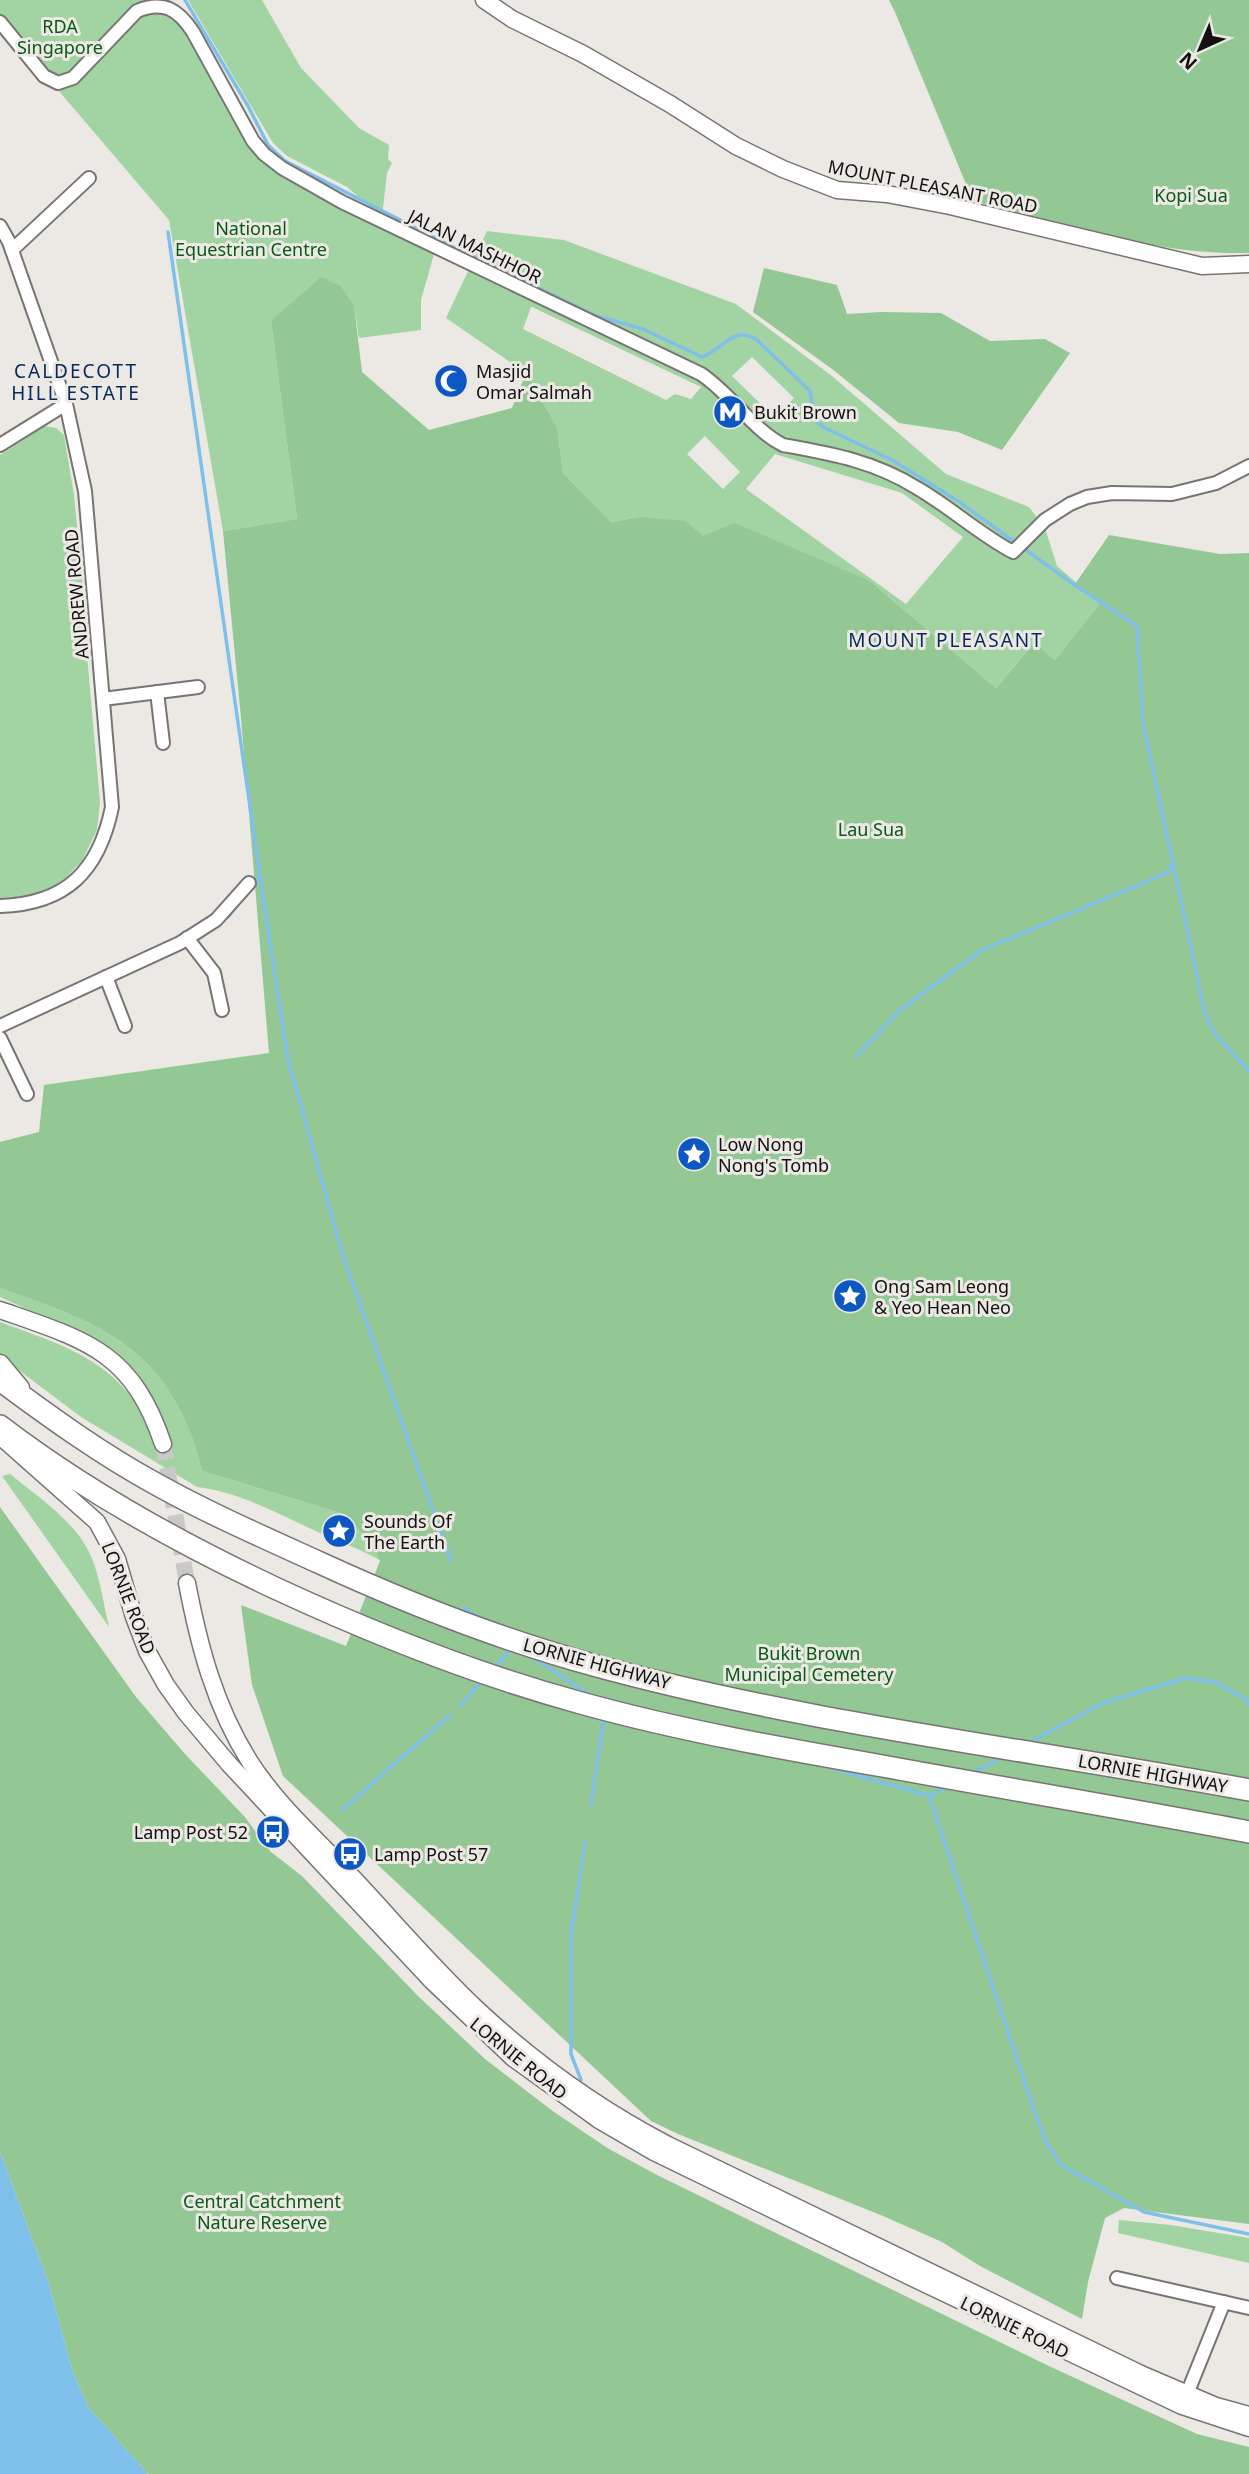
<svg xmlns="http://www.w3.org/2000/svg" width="1249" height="2474" font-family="'Noto Sans',sans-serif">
<rect width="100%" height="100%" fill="#ece9e5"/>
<g fill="#a2d4a3" fill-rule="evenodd">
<path d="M 0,0 L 147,0 L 139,10 L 150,6 L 179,16 L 266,155 L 389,225 L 434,254 L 421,300 L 421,330 L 359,338 L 354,305 L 341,286 L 271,321 L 297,519 L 223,531 L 169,220 L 0,22 Z"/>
<path d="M 188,0 L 262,0 L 301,68 L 359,128 L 389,145 L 388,159 L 392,163 L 387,173 L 382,217 L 347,187 L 287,156 L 273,143 Z"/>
<path d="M 487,231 L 564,240 L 736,304 L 832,376 L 946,474 L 1029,507 L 1045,528 L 1057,566 L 1100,603 L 1055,660 L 1033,644 L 996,688 L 870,581 L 703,536 L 640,517 L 611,522 L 563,473 L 557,427 L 526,373 L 446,318 ZM 531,307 L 532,307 L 701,387 L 691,399 L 675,394 L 666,400 L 523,329 ZM 752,357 L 794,398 L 775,418 L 732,376 ZM 705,436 L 740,472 L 723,489 L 687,454 ZM 775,454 L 902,493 L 963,537 L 906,604 L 746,489 Z"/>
<path d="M 45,426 L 56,428 L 64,435 L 74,495 L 89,651 L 87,655 L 100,802 L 97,830 L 82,861 L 65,878 L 53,886 L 30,896 L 0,898 L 0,455 Z"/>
<path d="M 0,1288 C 84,1318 153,1339 189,1430 C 195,1443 198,1458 202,1471 L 344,1514 L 376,1549 L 381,1561 C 361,1549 341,1543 320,1533 C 280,1515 241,1492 197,1487 L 81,1417 L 0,1356 L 0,1322 C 51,1341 102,1355 135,1402 C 144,1415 149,1432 154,1447 L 169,1444 L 159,1414 L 147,1391 L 57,1323 L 0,1297 Z"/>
<path d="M 10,1474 C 40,1499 81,1524 94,1564 C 101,1584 104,1606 109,1627 L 2,1476 Z"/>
<path d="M 1119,2220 L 1171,2225 L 1249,2238 L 1249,2263 L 1118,2233 Z"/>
</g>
<g fill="#93c794">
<path d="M 889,0 L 1249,0 L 1249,253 C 1155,255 1063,224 973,201 L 895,12 Z"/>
<path d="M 764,268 L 837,285 L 847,314 L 880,312 L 941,313 L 990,341 L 1045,339 L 1070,353 L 1002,450 L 958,432 L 899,423 L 832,369 L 753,312 Z"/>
<path d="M 321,277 L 341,286 L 354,305 L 362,372 L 429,430 L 512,408 L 526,373 L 557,427 L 563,473 L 611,522 L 640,517 L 685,521 L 703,536 L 735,523 L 870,581 L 996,688 L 1034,643 L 1055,660 L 1100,603 L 1075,584 L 1109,535 L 1220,554 L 1249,553 L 1249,2224 L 1124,2208 L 1105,2218 L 1088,2282 L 1082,2319 L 980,2266 L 942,2242 L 883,2216 L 678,2134 L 651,2121 L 283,1776 L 252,1685 L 241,1605 L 346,1646 L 380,1561 L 376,1549 L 344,1514 L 202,1471 C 198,1458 195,1443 189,1430 C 153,1339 84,1318 0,1288 L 0,1142 L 39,1132 L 44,1085 L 269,1053 L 241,718 L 223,531 L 297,519 L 271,321 Z"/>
<path d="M 0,1507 L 136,1697 L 185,1754 L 244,1816 L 271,1852 L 302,1876 L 418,1996 L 485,2059 L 554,2112 L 609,2149 L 659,2176 L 1051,2367 L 1197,2434 L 1249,2447 L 1249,2474 L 148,2474 L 88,2407 L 72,2370 L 49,2284 L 0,2152 Z"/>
</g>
<path fill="#7ec0ea" d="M 0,2152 L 49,2284 L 72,2370 L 88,2407 L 148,2474 L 0,2474 Z"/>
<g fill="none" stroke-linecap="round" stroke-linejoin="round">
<g stroke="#7ec0ea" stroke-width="3.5">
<path d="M 185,0 L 248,106 L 268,145 L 285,161 L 451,246 L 596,316 L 643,329 L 702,357 C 725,348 733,325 757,340 L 810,391 L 814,419 L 823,427 L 892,460 L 958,501 L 1073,584 L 1137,626 L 1143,723 L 1205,1014 L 1215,1034 L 1249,1071"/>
<path d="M 168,232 L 260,877 L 288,1060 L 343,1256 L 451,1561"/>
<path d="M 228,917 L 259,878"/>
<path d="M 856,1057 L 900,1010 L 982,950 L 1167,873 L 1172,865"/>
<path d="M 464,1608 L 479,1618"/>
<path d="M 533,1657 L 588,1694"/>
<path d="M 494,1668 L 512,1648"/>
<path d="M 460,1706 L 481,1682"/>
<path d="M 1028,1743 L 1103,1703 L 1186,1678 L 1215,1682 L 1244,1698 L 1249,1705"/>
<path d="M 825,1766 L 929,1796 L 947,1787"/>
<path d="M 972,1773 L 1003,1757"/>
<path d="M 929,1796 L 1034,2110 L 1047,2144 L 1061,2165 L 1144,2212 L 1249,2234"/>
<path d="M 591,1805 L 604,1717"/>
<path d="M 342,1810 L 450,1715"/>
<path d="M 581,2080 L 571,2054 L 571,1935 L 585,1842"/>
</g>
<path stroke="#cbc9c5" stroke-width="16" stroke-dasharray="16 8" stroke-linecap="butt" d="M 163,1444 L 187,1583"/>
<g stroke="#777572" stroke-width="16">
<g id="street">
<path d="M 0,22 L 44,76 L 58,83 L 73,78 L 137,11 C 163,0 178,9 193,32 L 253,141 L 264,154 L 282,168 L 342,202 L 701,374 C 731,394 753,430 783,445 C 832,454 874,461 917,488 C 950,507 979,534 1013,552 L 1045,520 L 1070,504 L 1087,497 L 1112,493 L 1172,494 L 1216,483 L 1249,466"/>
<path d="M 0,226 L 9,242 L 66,404 L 85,491 L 112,807 C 99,871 66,904 0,906"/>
<path d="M 12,250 L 89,178"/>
<path d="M 0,445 L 66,404"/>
<path d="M 157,692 L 163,743"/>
<path d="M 103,699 L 198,687"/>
<path d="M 187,938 L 214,973 L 222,1010"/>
<path d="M 106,977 L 125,1026"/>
<path d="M 0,1026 L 180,943 L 216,920 L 249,883"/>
<path d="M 0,1038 L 27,1094"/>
<path d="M 1117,2278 L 1249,2308"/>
<path d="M 1185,2399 L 1224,2302"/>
</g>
</g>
<g stroke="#777572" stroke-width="19">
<g id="secondary">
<path d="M 484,0 L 512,19 L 583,54 L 670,104 L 736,146 L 783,169 L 837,190 L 887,194 L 950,206 L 1202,266 L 1249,264"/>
<path d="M 0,1310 C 86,1340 132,1351 163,1444"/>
<path d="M 0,1436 L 97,1522 L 117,1559 L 134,1617 L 147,1651 L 166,1685 L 186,1713 L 229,1764 L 432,1981 L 513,2058 L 599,2120 L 654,2152 L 915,2279 L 1182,2406 L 1249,2428"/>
<path d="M 187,1583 C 199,1646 215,1707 250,1762 C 278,1806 320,1842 355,1880 C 396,1924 435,1970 479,2011 C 536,2064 599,2109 668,2145 L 1141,2374 L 1216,2406 L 1249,2415"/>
</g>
</g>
<g stroke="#777572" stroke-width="21">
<path id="primary" d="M 0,1364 L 20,1388"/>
</g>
<g stroke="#777572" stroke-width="24">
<g id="highway">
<path d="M 0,1380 C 50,1417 101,1454 156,1484 C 208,1513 263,1537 318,1562 C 407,1603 499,1639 593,1665 C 808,1724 1031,1749 1249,1790"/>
<path d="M 0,1426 C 85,1491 179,1543 275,1588 C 374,1634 475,1674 581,1703 C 682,1731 785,1749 888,1767 C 1008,1789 1129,1809 1249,1832"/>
</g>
</g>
<use href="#street" stroke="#fff" stroke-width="12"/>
<use href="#secondary" stroke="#fff" stroke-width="16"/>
<use href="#primary" stroke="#fff" stroke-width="18"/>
<use href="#highway" stroke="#fff" stroke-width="21"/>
</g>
<defs>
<g id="mosque-disc" transform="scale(1.75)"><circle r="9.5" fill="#0c57c1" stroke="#ece9e5"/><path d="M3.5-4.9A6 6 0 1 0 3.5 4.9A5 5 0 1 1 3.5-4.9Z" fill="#fff"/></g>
<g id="metro-disc" transform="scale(1.75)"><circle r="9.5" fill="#0c57c1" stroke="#ece9e5"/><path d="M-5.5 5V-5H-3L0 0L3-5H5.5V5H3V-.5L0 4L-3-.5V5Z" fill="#fff"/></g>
<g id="sight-disc" transform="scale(1.75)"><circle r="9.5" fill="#0c57c1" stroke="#ece9e5"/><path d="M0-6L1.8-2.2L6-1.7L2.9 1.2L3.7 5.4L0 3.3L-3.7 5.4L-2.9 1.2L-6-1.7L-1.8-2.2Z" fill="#fff"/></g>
<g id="bus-disc" transform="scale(1.75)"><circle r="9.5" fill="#0c57c1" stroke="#ece9e5"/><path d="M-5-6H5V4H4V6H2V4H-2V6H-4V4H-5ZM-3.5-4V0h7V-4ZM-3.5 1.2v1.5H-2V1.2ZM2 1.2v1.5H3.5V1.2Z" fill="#fff"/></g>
</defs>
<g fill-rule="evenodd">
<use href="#mosque-disc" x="451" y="381"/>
<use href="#metro-disc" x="730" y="412"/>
<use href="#sight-disc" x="694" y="1154"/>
<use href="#sight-disc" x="850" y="1296"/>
<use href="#sight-disc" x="339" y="1531"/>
<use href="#bus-disc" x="273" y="1832"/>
<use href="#bus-disc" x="350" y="1854"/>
</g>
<g text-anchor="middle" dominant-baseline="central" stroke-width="6" stroke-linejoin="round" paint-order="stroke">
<g font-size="18" fill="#095817" stroke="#ece9e5">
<text x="60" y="26">RDA<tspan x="60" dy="21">Singapore</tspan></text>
<text x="1191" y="195">Kopi Sua</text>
<text x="251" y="228">National<tspan x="251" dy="21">Equestrian Centre</tspan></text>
<text x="871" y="829">Lau Sua</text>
<text x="809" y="1653">Bukit Brown<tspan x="809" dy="21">Municipal Cemetery</tspan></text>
<text x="262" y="2201">Central Catchment<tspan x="262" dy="21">Nature Reserve</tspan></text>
</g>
<g font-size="18" fill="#121110" stroke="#ece9e5">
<text transform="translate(933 186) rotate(11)">MOUNT PLEASANT ROAD</text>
<text transform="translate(475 246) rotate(26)">JALAN MASHHOR</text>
<text transform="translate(76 594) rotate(-95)">ANDREW ROAD</text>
<text transform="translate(129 1598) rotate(69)">LORNIE ROAD</text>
<text transform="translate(597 1663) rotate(15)">LORNIE HIGHWAY</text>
<text transform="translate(1153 1773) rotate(10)">LORNIE HIGHWAY</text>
<text transform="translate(519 2058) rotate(39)">LORNIE ROAD</text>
<text transform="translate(1015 2327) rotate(26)">LORNIE ROAD</text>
</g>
<g font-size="18" fill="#121110" stroke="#ece9e5" text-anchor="start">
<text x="476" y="371">Masjid<tspan x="476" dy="21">Omar Salmah</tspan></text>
<text x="754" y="412">Bukit Brown</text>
<text x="718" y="1144">Low Nong<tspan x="718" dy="21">Nong's Tomb</tspan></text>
<text x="874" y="1286">Ong Sam Leong<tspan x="874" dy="21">&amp; Yeo Hean Neo</tspan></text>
<text x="364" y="1521">Sounds Of<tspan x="364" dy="21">The Earth</tspan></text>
<text x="248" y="1832" text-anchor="end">Lamp Post 52</text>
<text x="374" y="1854">Lamp Post 57</text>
</g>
<g font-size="19" letter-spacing="2" fill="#07285c" stroke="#ece9e5">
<text x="76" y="371">CALDECOTT<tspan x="76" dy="22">HILL ESTATE</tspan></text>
<text x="946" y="640">MOUNT PLEASANT</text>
</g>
</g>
<g transform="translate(1200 49) rotate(224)" stroke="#ece9e5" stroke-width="5" paint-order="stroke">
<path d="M0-5L12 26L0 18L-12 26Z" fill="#121110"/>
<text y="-10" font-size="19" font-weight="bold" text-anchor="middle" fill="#121110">N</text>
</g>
</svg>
